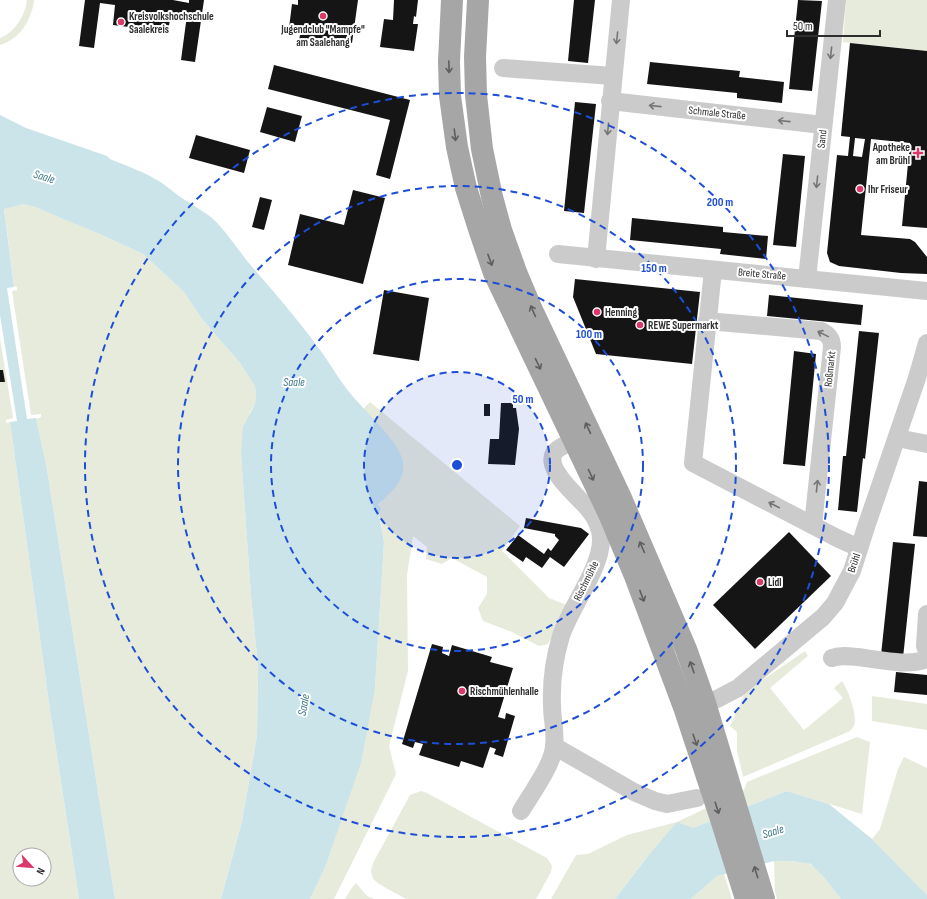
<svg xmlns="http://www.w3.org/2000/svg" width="927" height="899" font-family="'Sofia Sans Condensed',sans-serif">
<rect width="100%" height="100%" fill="#fff"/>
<g fill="#e7ebdc" fill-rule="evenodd">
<path d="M 27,0 L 34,0 L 34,1 C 31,21 20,39 0,45 L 0,38 C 15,32 25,16 27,0 Z"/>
<path d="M 846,0 L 927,0 L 927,51 L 843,42 Z"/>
<path d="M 23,204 L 35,207 L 65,219 L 102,235 L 143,254 L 184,292 L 202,319 L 240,363 L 255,386 L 256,395 L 255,404 L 250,412 L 241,454 L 251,596 L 258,666 L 257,736 L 242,821 L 221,899 L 115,899 L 47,469 L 36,419 L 41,417 L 41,414 L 31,415 L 12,291 L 17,290 L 17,287 L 14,286 L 4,208 Z"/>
<path d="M 0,338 L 13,418 L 6,420 L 6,423 L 10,422 L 50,710 L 79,899 L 0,899 ZM 20,855 L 44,855 L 44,879 L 20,879 Z"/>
<path d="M 370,402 L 520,526 L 502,551 L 549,598 L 569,606 L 548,644 L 539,646 L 512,632 L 483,621 L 478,608 L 487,594 L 487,577 L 452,558 L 442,564 L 426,559 L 427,547 L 413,536 L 407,575 L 408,671 L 389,746 L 396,774 L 334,899 L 310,899 L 324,870 L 375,688 L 384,542 L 378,505 L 382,501 L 379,425 L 363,409 Z"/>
<path d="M 805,651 L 808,656 L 770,688 L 804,730 L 843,698 L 834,688 L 842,681 C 848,690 858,715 854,726 C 853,728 851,729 850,731 L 743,777 L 737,751 L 737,732 L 730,726 L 746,691 Z"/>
<path d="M 872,696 L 927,704 L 927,730 L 872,721 Z"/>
<path d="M 857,737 L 870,742 L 862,814 L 787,791 L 693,828 L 648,856 L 615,899 L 551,899 L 576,855 L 588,854 L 627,835 L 677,822 L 744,790 L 747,782 Z"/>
<path d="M 904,757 L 927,768 L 927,895 L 872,839 L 880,829 L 898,769 Z"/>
<path d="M 421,791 L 427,793 L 547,858 L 552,866 L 551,872 L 536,899 L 406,899 L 379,884 L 373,879 L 371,871 L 373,863 L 410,795 Z"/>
<path d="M 774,861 C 784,861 804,860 812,865 C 824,873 832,888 841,899 L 777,899 L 775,891 Z"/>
<path d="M 724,874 L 732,899 L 691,899 L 717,876 Z"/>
<path d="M 356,883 L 367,896 L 374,899 L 345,899 L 351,889 Z"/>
</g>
<g fill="#cae4ea">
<path d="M 0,115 L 26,128 L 107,156 L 110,159 C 127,166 147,173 162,183 C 168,187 173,192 179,196 C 190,204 201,209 212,218 C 226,231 236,247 248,262 C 272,290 296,317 317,346 C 331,364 341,384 356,400 C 369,415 400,443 403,462 C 406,482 390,492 378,505 L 381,508 L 379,514 L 384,542 L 375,688 L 361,763 L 324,870 L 310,899 L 221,899 L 242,821 L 257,736 L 258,666 L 251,596 L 241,454 L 243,427 L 255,404 L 256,395 L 255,386 L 240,363 L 202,319 L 184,292 L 143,254 L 102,235 L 35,207 L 23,204 L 4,209 L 14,287 L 7,288 L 27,419 L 36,418 L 47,469 L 115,899 L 79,899 L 50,710 L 10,422 L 17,421 L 0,315 Z"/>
<path d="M 787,791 L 829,804 L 872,839 L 927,895 L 927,899 L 841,899 L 824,877 L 811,864 L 792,861 L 774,861 L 717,876 L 691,899 L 615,899 L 648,856 L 677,822 L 693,828 Z"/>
</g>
<g fill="#151515" fill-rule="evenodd">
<path d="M 85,0 L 173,0 L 189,3 L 189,0 L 204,0 L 195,62 L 181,60 L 187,15 L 171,13 L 168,32 L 113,25 L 115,5 L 100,3 L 94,48 L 79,46 Z"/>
<path d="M 298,0 L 358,0 L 352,43 L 318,38 L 317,42 L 299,40 L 301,30 L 289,28 L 292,4 L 298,5 Z"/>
<path d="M 394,0 L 418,0 L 416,17 L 414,16 L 413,24 L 418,24 L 414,51 L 380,47 L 384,19 L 393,20 Z"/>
<path d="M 574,0 L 595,0 L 588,63 L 568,61 Z"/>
<path d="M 798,0 L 822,1 L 812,91 L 789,89 Z"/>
<path d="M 850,43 L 927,51 L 927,228 L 902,226 L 910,143 L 871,139 L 861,235 L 910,239 L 915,242 L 927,257 L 927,274 L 901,273 L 839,266 L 830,262 L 827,253 L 837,155 L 848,156 L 850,137 L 841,136 ZM 855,138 L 865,139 L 862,157 L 853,156 Z"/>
<path d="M 650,62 L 740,71 L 739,77 L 784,82 L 782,103 L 737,98 L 737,93 L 647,84 Z"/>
<path d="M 274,65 L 410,100 L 390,179 L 376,175 L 390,120 L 268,89 Z"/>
<path d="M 575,102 L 596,104 L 584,213 L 564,211 Z"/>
<path d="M 267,107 L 302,116 L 295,142 L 260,132 Z"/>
<path d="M 196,135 L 250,150 L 244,173 L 189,158 Z"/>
<path d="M 783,154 L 805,156 L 796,247 L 773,245 Z"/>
<path d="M 353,190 L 385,198 L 363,284 L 288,265 L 300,214 L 344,225 Z"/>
<path d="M 260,197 L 272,200 L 264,230 L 252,227 Z"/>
<path d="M 632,218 L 723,227 L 723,232 L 768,236 L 766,259 L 720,254 L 721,249 L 630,240 Z"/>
<path d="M 575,279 L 700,292 L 692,364 L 596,354 L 573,297 Z"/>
<path d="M 384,290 L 429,298 L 419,361 L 373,354 Z"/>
<path d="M 769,295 L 863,305 L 861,325 L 767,316 Z"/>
<path d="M 859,331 L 879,333 L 865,459 L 863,458 L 857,512 L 838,510 L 843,456 L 846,456 Z"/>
<path d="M 794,351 L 816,354 L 805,466 L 783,464 Z"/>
<path d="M 0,370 L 3,370 L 5,382 L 0,382 Z"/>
<path d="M 501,403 L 513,403 L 513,408 L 516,408 L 519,429 L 515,465 L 488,464 L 490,439 L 499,439 Z"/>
<rect x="484" y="404" width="6" height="12"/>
<path d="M 919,481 L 927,482 L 927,537 L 913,536 Z"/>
<path d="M 526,518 L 581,528 L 589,534 L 564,567 L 550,557 L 542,568 L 526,557 L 523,562 L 506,550 L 518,535 L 544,554 L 548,548 L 551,551 L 559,540 L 555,536 L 555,534 L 524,528 Z"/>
<path d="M 789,532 L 831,576 L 755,649 L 713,605 Z"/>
<path d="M 893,542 L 915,544 L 903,658 L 881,655 Z"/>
<path d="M 432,644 L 443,647 L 442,653 L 449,656 L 452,645 L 492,657 L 490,662 L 513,668 L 498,717 L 505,719 L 506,713 L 515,716 L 503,757 L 494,754 L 496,749 L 490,747 L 483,768 L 461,761 L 459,767 L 419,755 L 423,744 L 415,742 L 413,748 L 402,744 Z"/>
<path d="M 896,672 L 927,675 L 927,695 L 894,692 Z"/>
</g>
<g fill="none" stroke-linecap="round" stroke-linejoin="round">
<g stroke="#cbcbcb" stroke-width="18">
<path d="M 503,68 L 613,76"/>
<path d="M 610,101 L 823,125"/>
<path d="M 558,254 L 927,291"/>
<path d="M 596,259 L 621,0"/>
<path d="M 713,270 L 693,463 L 837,538 L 859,548"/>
<path d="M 807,279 L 837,0"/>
<path d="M 707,321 L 821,331 C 828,334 832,338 832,347 L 813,525"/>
<path d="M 897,438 L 927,444"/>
<path d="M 927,614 L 925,646 L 927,651"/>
<path d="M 832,658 C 840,655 848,656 857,657 C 877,659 908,667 927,659"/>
<path d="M 692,707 L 717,699 L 738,688 L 823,617 L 835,603 L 852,571 L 866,527 L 917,378 L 927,343"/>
<path d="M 554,746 L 634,792 L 655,801 L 667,804 L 697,798"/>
<path d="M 521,811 C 531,794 552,766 554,747 C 556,733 552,719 552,705 C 551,681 554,659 561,636 C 570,608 602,567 601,539 C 601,530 596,518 590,511 C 581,498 544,471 554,453 C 558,447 568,444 574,440"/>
</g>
<g stroke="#a6a6a6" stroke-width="22">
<path d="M 452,0 L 449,62 L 450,96 L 457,147 L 466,188 L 479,229 L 494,273 L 609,514 L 635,576 L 685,710 L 721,819 L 746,899"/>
<path d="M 478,0 L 475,57 L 476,95 L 482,149 L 492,197 L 501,230 L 516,272 L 532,310 L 621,498 L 686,649 L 705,703 L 764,899"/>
</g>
</g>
<defs><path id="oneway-shaft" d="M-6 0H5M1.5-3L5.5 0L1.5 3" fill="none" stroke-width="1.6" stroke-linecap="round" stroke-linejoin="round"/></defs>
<g stroke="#757575">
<use href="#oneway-shaft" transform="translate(617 38) rotate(96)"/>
<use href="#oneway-shaft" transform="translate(831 53) rotate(96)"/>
<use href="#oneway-shaft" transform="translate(655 106) rotate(-174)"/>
<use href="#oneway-shaft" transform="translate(784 121) rotate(-174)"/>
<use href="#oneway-shaft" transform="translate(608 129) rotate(95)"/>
<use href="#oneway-shaft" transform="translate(817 182) rotate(96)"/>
<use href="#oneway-shaft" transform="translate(823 334) rotate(-154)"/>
<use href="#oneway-shaft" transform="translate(817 486) rotate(-84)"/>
<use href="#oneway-shaft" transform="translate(774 505) rotate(-153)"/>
</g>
<g stroke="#5e5e5e">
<use href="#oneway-shaft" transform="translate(449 67) rotate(88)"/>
<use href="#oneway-shaft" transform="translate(455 135) rotate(83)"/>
<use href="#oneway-shaft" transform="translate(490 260) rotate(70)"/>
<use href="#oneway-shaft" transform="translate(533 311) rotate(-114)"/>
<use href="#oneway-shaft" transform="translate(538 364) rotate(64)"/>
<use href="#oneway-shaft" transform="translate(588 428) rotate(-115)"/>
<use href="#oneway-shaft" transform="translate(591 475) rotate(65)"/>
<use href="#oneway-shaft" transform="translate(642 547) rotate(-114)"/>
<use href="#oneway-shaft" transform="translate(642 596) rotate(69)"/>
<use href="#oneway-shaft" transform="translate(692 667) rotate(-109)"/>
<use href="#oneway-shaft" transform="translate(695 740) rotate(71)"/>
<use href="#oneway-shaft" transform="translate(717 808) rotate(72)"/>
<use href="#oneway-shaft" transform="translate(756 872) rotate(-107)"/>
</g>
<circle cx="457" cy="465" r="93" fill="#1d4ed8" fill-opacity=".12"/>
<g fill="none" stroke="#1d4ed8" stroke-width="2" stroke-dasharray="7 5">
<circle cx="457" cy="465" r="93"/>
<circle cx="457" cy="465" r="186"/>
<circle cx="457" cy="465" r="279"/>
<circle cx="457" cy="465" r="372"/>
</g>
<g fill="#dc396b" stroke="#fff" stroke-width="1.5">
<circle cx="323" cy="16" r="4"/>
<circle cx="121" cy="22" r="4"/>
<path d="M916 147h4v4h4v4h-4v4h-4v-4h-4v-4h4z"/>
<circle cx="860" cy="189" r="4"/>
<circle cx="597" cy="312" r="4"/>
<circle cx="640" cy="325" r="4"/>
<circle cx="760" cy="582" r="4"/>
<circle cx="462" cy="691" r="4"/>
</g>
<g text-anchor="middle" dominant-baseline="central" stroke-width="4" stroke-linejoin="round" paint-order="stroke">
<g font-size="11" font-weight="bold" fill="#2e2e2e" stroke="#fff" text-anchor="start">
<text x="129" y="16">Kreisvolkshochschule<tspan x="129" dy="13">Saalekreis</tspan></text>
<text x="323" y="29" text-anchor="middle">Jugendclub "Mampfe"<tspan x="323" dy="13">am Saalehang</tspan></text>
<text x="910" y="147" text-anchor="end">Apotheke<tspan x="910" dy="13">am Brühl</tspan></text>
<text x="868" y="189">Ihr Friseur</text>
<text x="605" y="312">Henning</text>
<text x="648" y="325">REWE Supermarkt</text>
<text x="768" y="582">Lidl</text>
<text x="470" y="691">Rischmühlenhalle</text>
</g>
<g font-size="11" fill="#2e2e2e" stroke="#fff">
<text transform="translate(717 113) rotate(6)">Schmale Straße</text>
<text transform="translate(822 139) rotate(-84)">Sand</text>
<text transform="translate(762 274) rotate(5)">Breite Straße</text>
<text transform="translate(830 369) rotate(-84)">Roßmarkt</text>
<text transform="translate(854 563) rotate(-72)">Brühl</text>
<text transform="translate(586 581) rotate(-64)">Rischmühle</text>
</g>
<g font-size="12" font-style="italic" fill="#3e7a86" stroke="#fff">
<text transform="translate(44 177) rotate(17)">Saale</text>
<text x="294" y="382">Saale</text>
<text transform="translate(304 705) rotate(-80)">Saale</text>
<text transform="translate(773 832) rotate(-17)">Saale</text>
</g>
</g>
<circle cx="457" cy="465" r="6" fill="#1d4ed8" stroke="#fff" stroke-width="2"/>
<g font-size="12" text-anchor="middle" font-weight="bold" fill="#1d4ed8" stroke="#fff" stroke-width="4" stroke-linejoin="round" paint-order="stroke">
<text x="720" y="206">200 m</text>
<text x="654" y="272">150 m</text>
<text x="589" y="338">100 m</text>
<text x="523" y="403">50 m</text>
</g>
<g transform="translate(32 867) rotate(116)"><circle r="19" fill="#ffffff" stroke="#ababab"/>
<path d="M0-3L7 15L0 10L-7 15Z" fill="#dc396b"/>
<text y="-6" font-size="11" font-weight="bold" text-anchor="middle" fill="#2e2e2e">N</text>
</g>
<path d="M787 30v6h93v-6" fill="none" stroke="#2e2e2e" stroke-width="2"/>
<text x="793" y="30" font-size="12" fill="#2e2e2e" stroke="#ffffff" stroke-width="3" paint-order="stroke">50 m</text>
</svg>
